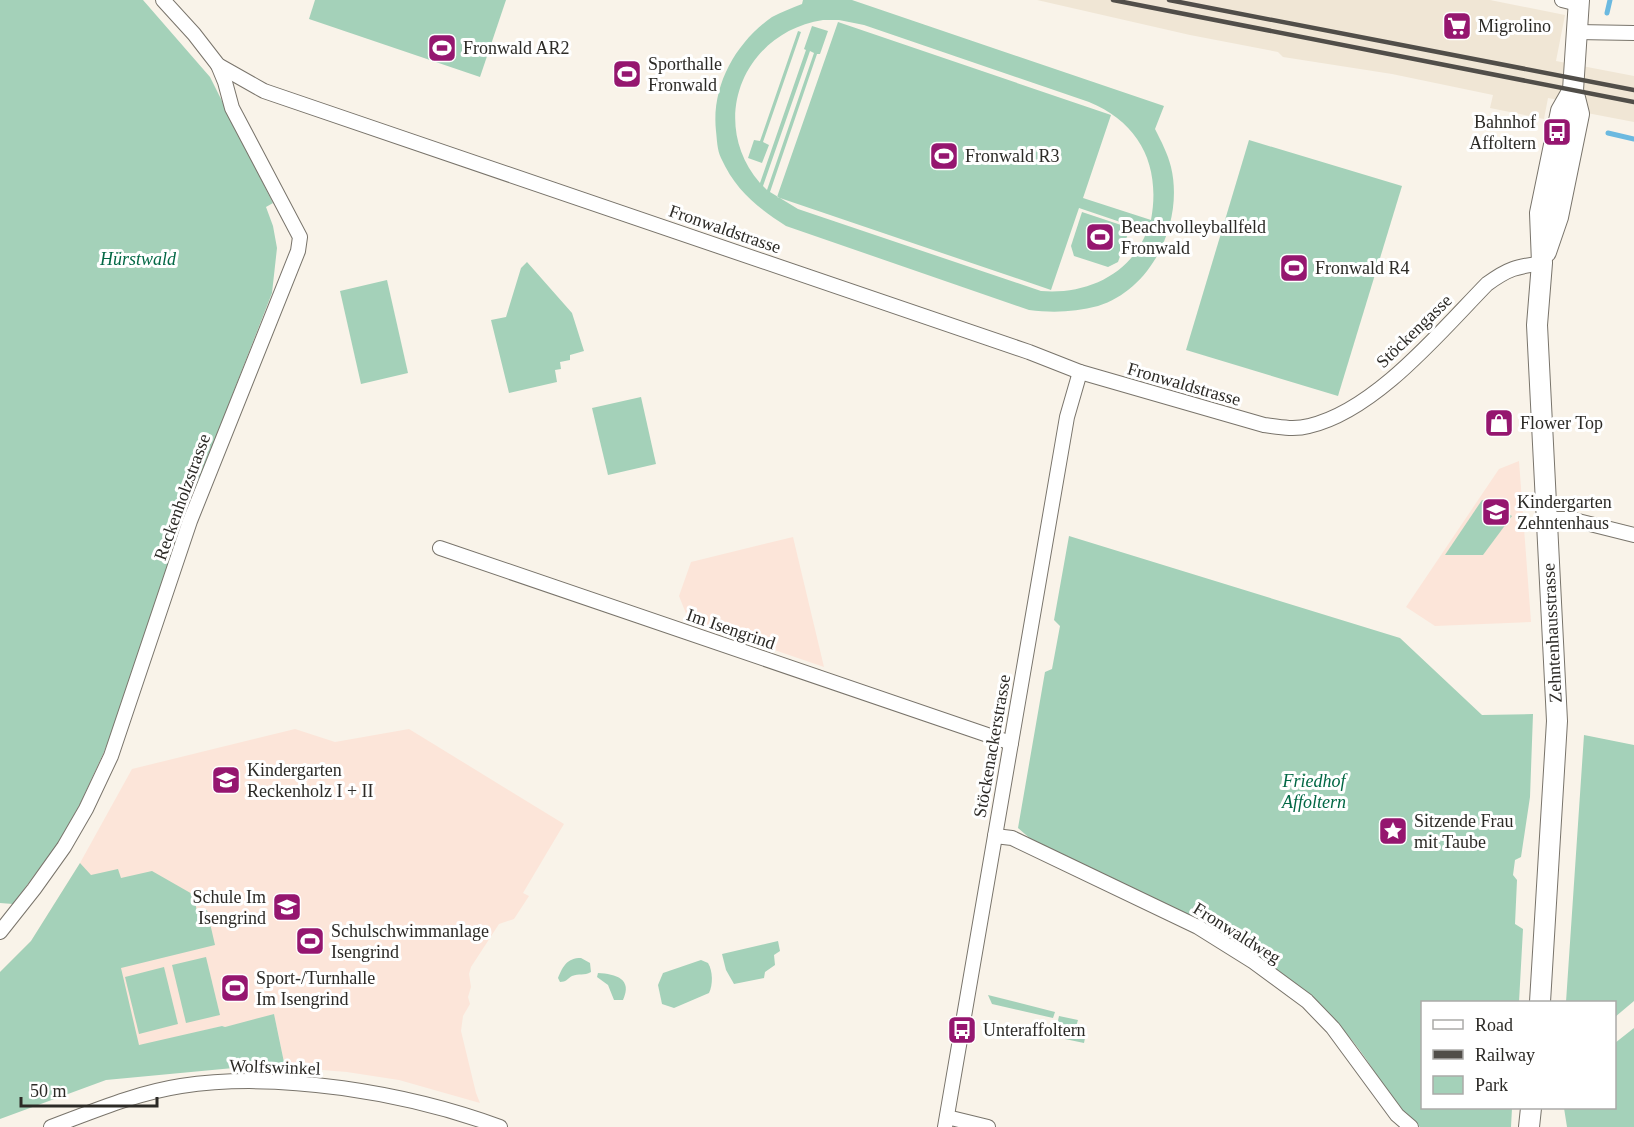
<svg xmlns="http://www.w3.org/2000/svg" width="1634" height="1127" font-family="Georgia,serif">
<rect width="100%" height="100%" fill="#f9f3e9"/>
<path fill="#f0e6d5" d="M 1037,0 L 1490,0 L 1565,15 L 1556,61 L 1634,76 L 1634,122 L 1587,113 L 1569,102 L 1548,98 L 1544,119 L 1490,108 L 1493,95 L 1392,74 L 1283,57 L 1278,52 L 1190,35 Z"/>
<g fill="#fce5d9">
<path d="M 1519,461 L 1531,622 L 1435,626 L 1406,607 L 1499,469 Z"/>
<path d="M 793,537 L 824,667 L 689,621 L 679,596 L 691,562 Z"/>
<path d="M 295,729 L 335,742 L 409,729 L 564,824 L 523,893 L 529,896 L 514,919 L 499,924 L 471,967 L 469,974 L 471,987 L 468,997 L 470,1004 L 463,1016 L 461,1031 L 476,1093 L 480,1103 L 399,1080 L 347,1072 L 285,1067 L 274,1014 L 254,1021 L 225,1027 L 222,1026 L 0,1080 L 0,972 L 31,941 L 80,863 L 132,769 Z"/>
</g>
<g fill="#a4d1b9" fill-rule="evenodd">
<path d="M 0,0 L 143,0 L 210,77 L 273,203 L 266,207 L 273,226 L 277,248 L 272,293 L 179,532 L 121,708 L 104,752 L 80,804 L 58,843 L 13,904 L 0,903 Z"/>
<path d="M 315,0 L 506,0 L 480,77 L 309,19 Z"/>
<path d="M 803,0 L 852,0 L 1164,106 L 1155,129 C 1161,141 1168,154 1171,167 C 1184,221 1153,289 1098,306 C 1075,312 1053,313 1029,310 L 786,226 C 757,207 736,191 721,158 C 717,150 717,139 716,131 C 711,86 736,42 772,17 C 781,12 792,8 802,4 ZM 823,20 L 839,20 L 864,25 L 1089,102 C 1140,123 1161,166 1151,220 L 1083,198 L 1111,115 L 838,22 L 777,197 L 1051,290 L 1079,208 L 1147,231 C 1131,275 1085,295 1041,291 L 798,209 L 770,192 L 817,54 L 820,54 L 828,31 L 812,26 L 804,49 L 806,50 L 760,183 C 707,121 744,32 823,20 ZM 810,51 L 814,53 L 767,190 L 763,186 Z"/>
<path d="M 798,31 L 801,32 L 763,142 L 769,145 L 762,163 L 748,158 L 754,140 L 760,141 Z"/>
<path d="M 1249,140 L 1402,186 L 1338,396 L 1186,350 Z"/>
<path d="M 1082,212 L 1130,228 L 1118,262 L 1108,267 L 1074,256 L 1071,246 Z"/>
<path d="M 527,262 L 572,313 L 584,351 L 570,355 L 570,360 L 560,362 L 561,369 L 555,370 L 557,382 L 509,393 L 491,320 L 506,317 L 521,268 Z"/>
<path d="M 387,280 L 408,373 L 361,384 L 340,291 Z"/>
<path d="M 641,397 L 656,464 L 608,475 L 592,408 Z"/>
<path d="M 1482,500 L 1512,516 L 1483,555 L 1445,555 Z"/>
<path d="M 1069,536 L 1400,638 L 1482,715 L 1533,714 L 1530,797 L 1521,857 L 1515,860 L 1513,875 L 1517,880 L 1515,924 L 1523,929 L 1519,1002 L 1422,1002 L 1422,1108 L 1512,1108 L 1511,1127 L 1420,1127 C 1393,1106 1378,1074 1358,1048 C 1330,1011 1297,983 1259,958 L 1033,841 L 1018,828 L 1045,672 L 1052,669 L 1060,626 L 1054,620 Z"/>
<path d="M 1584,735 L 1634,745 L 1634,1001 L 1615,1017 L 1614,1002 L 1566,1002 Z"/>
<path d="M 80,863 L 91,875 L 118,869 L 121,878 L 152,871 L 194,895 L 197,912 L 207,910 L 215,945 L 121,968 L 139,1045 L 222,1026 L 225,1027 L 274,1014 L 285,1067 L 244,1067 L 106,1080 L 0,1119 L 0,972 L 31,941 Z"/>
<path d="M 778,941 L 780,951 L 774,955 L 775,965 L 765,972 L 764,978 L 734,984 L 726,970 L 722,954 Z"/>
<path d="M 206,957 L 220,1015 L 186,1023 L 172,965 Z"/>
<path d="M 581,958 L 590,963 L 591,972 C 584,976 579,973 572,976 C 567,979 566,982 560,982 L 558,978 C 563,966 567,958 581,958 Z"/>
<path d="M 701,960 L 708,963 C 713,971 713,985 709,993 L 674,1008 L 662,1004 L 658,985 L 663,973 Z"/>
<path d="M 164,967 L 178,1024 L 139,1034 L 125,977 Z"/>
<path d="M 598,973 C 616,974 633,979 623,1000 L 614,1000 L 608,985 L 597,977 Z"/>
<path d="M 988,995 L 1055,1012 L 1053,1018 L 992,1004 Z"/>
<path d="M 1059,1016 L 1078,1020 L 1075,1030 L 1086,1033 L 1084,1043 L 1065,1039 L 1068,1028 L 1057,1025 Z"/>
<path d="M 1634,1028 L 1634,1127 L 1567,1127 L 1564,1108 L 1614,1108 L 1615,1043 Z"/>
</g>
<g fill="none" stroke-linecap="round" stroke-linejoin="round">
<g stroke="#6bb9e0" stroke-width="5">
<path d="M 1607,13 L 1610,0"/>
<path d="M 1608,133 L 1634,139"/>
</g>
<g stroke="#79746b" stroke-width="16">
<g id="street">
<path d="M 163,0 L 194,34 L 218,65 L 264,91 L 1029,352 L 1080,372 L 1264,425 C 1279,427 1294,430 1309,426 C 1375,411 1441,331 1487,284 C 1509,268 1516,267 1542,263"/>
<path d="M 1562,0 L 1578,4"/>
<path d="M 1577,32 L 1634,33"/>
<path d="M 1547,519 L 1570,519 L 1634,535"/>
<path d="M 440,548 L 1011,743"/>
<path d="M 995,836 L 1012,838 L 1198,927 L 1254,962 L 1307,1001 L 1333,1028 L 1397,1115 L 1411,1127"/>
<path d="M 0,932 L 34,889 L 64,847 L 86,809 L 111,756 L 190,521 L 298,251 L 300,237 L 232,108 L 225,82 L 218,65"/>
<path d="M 947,1117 L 988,1127"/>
<path d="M 51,1127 C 94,1111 136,1093 181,1086 C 279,1071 408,1093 500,1127"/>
<path d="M 945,1127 L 1067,417 L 1080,372"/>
</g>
</g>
<g stroke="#79746b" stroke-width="22">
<g id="secondary">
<path d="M 1546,252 L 1558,217 L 1579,114 L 1573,90 L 1579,0"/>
<path d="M 1540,1002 L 1557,721 L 1537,325 L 1542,263 L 1540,213 L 1561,111 L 1573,90"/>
<path d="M 1529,1127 L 1531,1108"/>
</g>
</g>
<use href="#street" stroke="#fff" stroke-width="14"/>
<use href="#secondary" stroke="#fff" stroke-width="20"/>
<g stroke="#514e49" stroke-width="4.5">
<path d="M 1113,0 L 1634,102"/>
<path d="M 1169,0 L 1634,90"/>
</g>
</g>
<defs>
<g id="supermarket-square" transform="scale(1.5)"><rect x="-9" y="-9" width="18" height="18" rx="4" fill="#95166f" stroke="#fff"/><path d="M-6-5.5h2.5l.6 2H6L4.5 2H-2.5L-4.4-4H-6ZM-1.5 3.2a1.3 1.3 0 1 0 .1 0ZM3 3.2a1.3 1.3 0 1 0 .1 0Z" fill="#fff"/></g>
<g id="stadium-square" transform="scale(1.5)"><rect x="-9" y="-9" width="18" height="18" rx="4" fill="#95166f" stroke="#fff"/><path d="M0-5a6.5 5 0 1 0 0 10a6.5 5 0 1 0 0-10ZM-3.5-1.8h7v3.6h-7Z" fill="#fff"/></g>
<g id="bus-square" transform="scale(1.5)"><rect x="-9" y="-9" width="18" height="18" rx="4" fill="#95166f" stroke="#fff"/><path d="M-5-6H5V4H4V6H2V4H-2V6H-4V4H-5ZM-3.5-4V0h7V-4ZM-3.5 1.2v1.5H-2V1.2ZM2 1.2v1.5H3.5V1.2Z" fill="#fff"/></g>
<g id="shop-square" transform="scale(1.5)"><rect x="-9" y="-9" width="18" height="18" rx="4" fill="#95166f" stroke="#fff"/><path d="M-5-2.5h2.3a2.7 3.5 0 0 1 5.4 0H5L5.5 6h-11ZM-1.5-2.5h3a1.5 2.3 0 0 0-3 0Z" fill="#fff"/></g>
<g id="school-square" transform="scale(1.5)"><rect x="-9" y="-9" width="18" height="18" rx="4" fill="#95166f" stroke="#fff"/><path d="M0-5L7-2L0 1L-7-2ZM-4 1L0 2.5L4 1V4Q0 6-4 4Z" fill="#fff"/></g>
<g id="sight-square" transform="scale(1.5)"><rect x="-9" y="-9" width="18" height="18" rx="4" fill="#95166f" stroke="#fff"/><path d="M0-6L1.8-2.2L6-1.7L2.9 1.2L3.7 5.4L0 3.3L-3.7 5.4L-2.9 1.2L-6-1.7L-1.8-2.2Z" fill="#fff"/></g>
</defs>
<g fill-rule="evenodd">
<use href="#supermarket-square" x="1457" y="26"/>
<use href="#stadium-square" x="442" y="48"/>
<use href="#stadium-square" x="627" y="74"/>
<use href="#bus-square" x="1557" y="132"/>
<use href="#stadium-square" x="944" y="156"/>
<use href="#stadium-square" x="1100" y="237"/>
<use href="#stadium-square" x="1294" y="268"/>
<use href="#shop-square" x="1499" y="423"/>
<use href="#school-square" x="1496" y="512"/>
<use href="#school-square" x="226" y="780"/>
<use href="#sight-square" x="1393" y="831"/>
<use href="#school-square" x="287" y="907"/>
<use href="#stadium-square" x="310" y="941"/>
<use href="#stadium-square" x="235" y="988"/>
<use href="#bus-square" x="962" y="1030"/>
</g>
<g text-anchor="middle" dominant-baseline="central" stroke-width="6" stroke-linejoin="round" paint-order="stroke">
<g font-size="18" fill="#2c2a26" stroke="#fff" text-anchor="start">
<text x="1478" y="26">Migrolino</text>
<text x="463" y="48">Fronwald AR2</text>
<text x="648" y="64">Sporthalle<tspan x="648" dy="21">Fronwald</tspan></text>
<text x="1536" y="122" text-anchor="end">Bahnhof<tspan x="1536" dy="21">Affoltern</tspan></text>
<text x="965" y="156">Fronwald R3</text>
<text x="1121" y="227">Beachvolleyballfeld<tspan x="1121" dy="21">Fronwald</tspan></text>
<text x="1315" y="268">Fronwald R4</text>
<text x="1520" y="423">Flower Top</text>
<text x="1517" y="502">Kindergarten<tspan x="1517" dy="21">Zehntenhaus</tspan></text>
<text x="247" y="770">Kindergarten<tspan x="247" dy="21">Reckenholz I + II</tspan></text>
<text x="1414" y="821">Sitzende Frau<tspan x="1414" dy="21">mit Taube</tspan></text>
<text x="266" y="897" text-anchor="end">Schule Im<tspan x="266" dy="21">Isengrind</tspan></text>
<text x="331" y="931">Schulschwimmanlage<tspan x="331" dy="21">Isengrind</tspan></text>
<text x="256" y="978">Sport-/Turnhalle<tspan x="256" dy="21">Im Isengrind</tspan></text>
<text x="983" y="1030">Unteraffoltern</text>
</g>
<g font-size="18" fill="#2c2a26" stroke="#fff">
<text transform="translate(725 229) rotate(19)">Fronwaldstrasse</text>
<text transform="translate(1414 331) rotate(-44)">Stöckengasse</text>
<text transform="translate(1184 384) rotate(16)">Fronwaldstrasse</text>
<text transform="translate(182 497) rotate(-70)">Reckenholzstrasse</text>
<text transform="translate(731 629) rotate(19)">Im Isengrind</text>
<text transform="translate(1552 633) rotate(-93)">Zehntenhausstrasse</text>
<text transform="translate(992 746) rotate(-80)">Stöckenackerstrasse</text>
<text transform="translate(1237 933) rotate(32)">Fronwaldweg</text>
<text transform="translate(275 1067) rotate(2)">Wolfswinkel</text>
</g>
<g font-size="18" font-style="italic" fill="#036845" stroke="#fff">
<text x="138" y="259">Hürstwald</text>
<text x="1314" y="781">Friedhof<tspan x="1314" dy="21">Affoltern</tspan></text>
</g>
</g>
<rect x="1421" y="1001" width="195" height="108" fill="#ffffff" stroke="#abaaa8" stroke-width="1.5"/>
<rect x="1433" y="1020" width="30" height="9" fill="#ffffff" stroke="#abaaa8" stroke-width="1.5"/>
<text x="1475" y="1031" font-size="18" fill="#2c2a26">Road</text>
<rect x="1433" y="1050" width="30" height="9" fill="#514e49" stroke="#abaaa8" stroke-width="1.5"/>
<text x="1475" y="1061" font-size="18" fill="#2c2a26">Railway</text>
<rect x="1433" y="1076" width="30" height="18" fill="#a4d1b9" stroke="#abaaa8" stroke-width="1.5"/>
<text x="1475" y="1091" font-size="18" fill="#2c2a26">Park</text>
<path d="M21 1097v9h136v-9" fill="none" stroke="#2c2a26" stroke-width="3"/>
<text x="30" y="1097" font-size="18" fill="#2c2a26" stroke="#ffffff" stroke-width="4.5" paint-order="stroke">50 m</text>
</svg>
